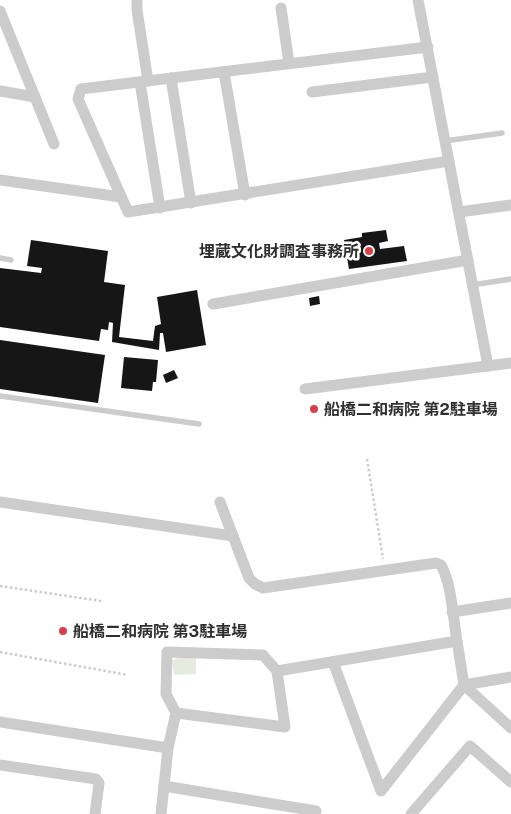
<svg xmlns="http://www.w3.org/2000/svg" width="511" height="814" font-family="'Public Sans','Noto Sans JP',sans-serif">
<rect width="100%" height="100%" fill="#fff"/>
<path fill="#e5ebde" d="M 196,656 L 196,674 L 174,675 L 172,661 L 178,657 Z"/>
<g fill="#161616">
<path d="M 386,230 L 388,241 L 379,243 L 380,249 L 404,246 L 407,261 L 349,269 L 344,240 L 362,237 L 362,233 Z"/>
<path d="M 31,240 L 108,251 L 104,282 L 125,285 L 119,337 L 153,341 L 155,326 L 161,324 L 157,297 L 197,290 L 206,345 L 166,352 L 163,333 L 160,333 L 159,350 L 112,342 L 113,323 L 109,322 L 108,330 L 101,329 L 99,341 L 0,327 L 0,268 L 41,273 L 42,268 L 27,266 Z"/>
<path d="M 319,296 L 320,304 L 310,306 L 309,298 Z"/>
<path d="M 0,340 L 105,355 L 98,403 L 0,389 Z"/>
<path d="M 124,357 L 158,360 L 156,382 L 153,382 L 152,391 L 121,388 Z"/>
<path d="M 174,370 L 178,378 L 166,383 L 163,375 Z"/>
</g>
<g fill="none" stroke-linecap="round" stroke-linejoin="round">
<g stroke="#ccc" stroke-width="2.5" stroke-dasharray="2.5 2.5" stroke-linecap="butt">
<path d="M 367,459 L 383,559"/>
<path d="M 0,586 L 101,601"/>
<path d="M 0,652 L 128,675"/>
</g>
<g stroke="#ccc" stroke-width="5.5">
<path d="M 445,141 L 502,133"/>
<path d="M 0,258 L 11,260"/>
<path d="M 472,285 L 511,279"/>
<path d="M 0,396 L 199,424"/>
</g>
<g stroke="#ccc" stroke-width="11">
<path d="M 137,0 L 137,10 L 148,81"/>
<path d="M 418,0 L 488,366"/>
<path d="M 281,8 L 289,63"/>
<path d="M 0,11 L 54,144"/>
<path d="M 428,47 L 81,89 L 78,99 L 128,212 L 449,161"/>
<path d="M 224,72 L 245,195"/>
<path d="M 171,78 L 191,203"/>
<path d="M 140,82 L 160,208"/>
<path d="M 0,91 L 35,97"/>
<path d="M 312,92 L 433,77"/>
<path d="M 0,180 L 121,197"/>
<path d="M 459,212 L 511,205"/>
<path d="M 213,304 L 468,260"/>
<path d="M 305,389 L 511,363"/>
<path d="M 0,502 L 233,536"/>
<path d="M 220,502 L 249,578 L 255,584 L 263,588 L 436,563 L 441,565 C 452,585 453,618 457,641"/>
<path d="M 452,612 L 511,603"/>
<path d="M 333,662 L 381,791 L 464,685 L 511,677"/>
<path d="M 277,671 L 457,641 L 464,685 L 511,728"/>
<path d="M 0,722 L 168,748 L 161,814"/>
<path d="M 168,748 L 176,713 L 166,694 L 167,652 L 263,655 L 277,671 L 285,727 L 176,713"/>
<path d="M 0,765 L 96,779 L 99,783 L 95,814"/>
<path d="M 164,786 L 316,811 L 315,814"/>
<path d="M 411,814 L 470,746 L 511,782"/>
</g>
</g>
<g fill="#d84049" stroke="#fff" stroke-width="2">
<circle cx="369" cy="251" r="5"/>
<circle cx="314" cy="409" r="5"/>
<circle cx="63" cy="631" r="5"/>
</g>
<g text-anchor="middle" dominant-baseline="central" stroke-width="5" stroke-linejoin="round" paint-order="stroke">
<g font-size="16" font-weight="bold" fill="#2f2f2f" stroke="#fff" text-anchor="start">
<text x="359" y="251" text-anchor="end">埋蔵文化財調査事務所</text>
<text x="324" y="409">船橋二和病院 第2駐車場</text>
<text x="73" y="631">船橋二和病院 第3駐車場</text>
</g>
</g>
</svg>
